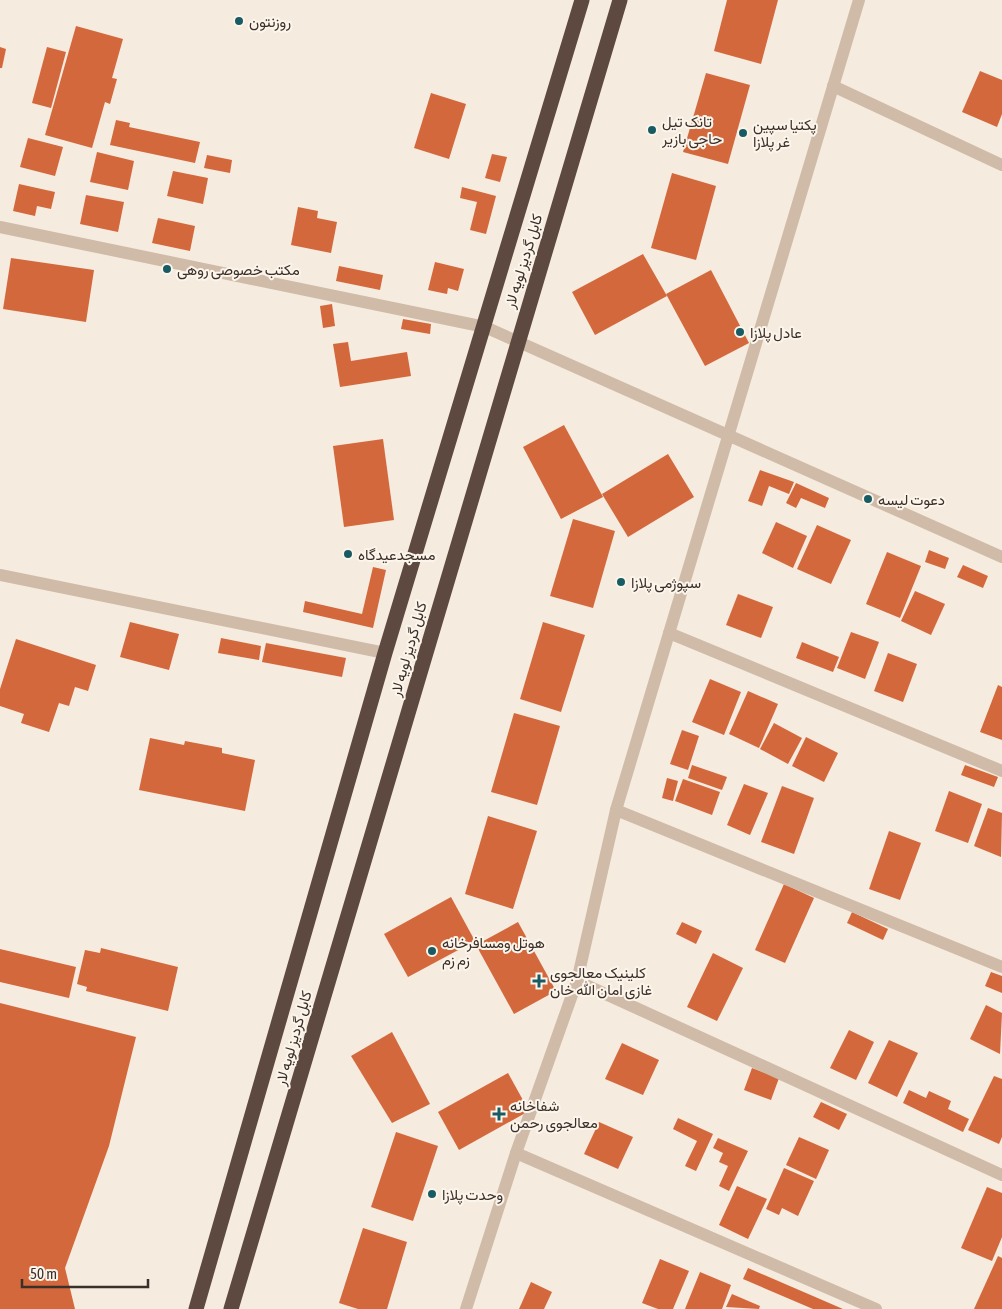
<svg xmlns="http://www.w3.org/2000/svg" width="1002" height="1309" font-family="'Asap Condensed',Vazirmatn,sans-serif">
<rect width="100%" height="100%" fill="#f5ebde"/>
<g fill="#d4683d">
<path d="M 727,0 L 778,0 L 761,64 L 714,51 Z"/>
<path d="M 76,26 L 123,39 L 112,78 L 117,79 L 110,104 L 105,102 L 92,148 L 45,135 Z"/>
<path d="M 0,47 L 6,49 L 2,68 L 0,68 Z"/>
<path d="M 47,47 L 66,52 L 51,108 L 32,103 Z"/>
<path d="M 980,71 L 1002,80 L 1002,114 L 997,127 L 962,112 Z"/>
<path d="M 706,73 L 750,85 L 728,164 L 683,152 Z"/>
<path d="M 431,93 L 466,104 L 449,159 L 414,148 Z"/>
<path d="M 116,120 L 130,123 L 129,127 L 200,142 L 195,163 L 110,145 Z"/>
<path d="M 28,138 L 63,147 L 55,176 L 20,167 Z"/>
<path d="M 97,152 L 134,161 L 128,190 L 90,182 Z"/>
<path d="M 492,154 L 507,157 L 500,182 L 485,178 Z"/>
<path d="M 207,155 L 232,160 L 230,173 L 204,168 Z"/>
<path d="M 173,171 L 208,178 L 203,204 L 167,196 Z"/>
<path d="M 672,173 L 716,186 L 696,260 L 651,248 Z"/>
<path d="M 19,184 L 55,192 L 51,209 L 37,206 L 35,216 L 13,211 Z"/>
<path d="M 462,187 L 496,196 L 486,234 L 470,230 L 477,202 L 460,198 Z"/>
<path d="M 86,195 L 124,202 L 118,232 L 80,224 Z"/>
<path d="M 298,207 L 318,211 L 317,218 L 337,222 L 331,253 L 291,245 Z"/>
<path d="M 158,218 L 195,226 L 190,251 L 152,243 Z"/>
<path d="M 643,254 L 667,296 L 595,335 L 572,292 Z"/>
<path d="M 11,258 L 94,270 L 86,322 L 3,309 Z"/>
<path d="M 435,262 L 464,269 L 458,291 L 448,288 L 447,294 L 428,290 Z"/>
<path d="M 339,266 L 383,275 L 380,290 L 336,281 Z"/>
<path d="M 711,270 L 749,343 L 705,366 L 666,294 Z"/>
<path d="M 332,304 L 335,326 L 323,328 L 320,306 Z"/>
<path d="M 403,319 L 431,324 L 430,334 L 401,329 Z"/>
<path d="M 348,342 L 351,361 L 407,352 L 411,376 L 340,387 L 333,344 Z"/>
<path d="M 564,425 L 603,497 L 561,519 L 523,447 Z"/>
<path d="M 383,439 L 394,520 L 344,527 L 333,446 Z"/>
<path d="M 668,454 L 694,497 L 628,537 L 602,494 Z"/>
<path d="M 760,470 L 794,482 L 789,494 L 769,486 L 762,506 L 748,501 Z"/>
<path d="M 796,483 L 829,498 L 825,508 L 801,498 L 796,508 L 786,503 Z"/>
<path d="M 573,519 L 615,531 L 593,608 L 550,596 Z"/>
<path d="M 776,522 L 807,536 L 793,568 L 762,553 Z"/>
<path d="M 817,525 L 851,540 L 831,584 L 797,569 Z"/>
<path d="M 929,550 L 949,558 L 945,569 L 925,562 Z"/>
<path d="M 887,552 L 921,566 L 900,618 L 866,604 Z"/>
<path d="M 963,565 L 988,576 L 983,588 L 957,577 Z"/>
<path d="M 373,567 L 386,570 L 373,628 L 303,612 L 305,601 L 362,614 Z"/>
<path d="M 915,591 L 945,604 L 931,635 L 901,621 Z"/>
<path d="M 738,594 L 773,607 L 761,638 L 726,625 Z"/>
<path d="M 130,622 L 179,634 L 169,670 L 120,657 Z"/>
<path d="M 543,622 L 585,635 L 561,712 L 520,699 Z"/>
<path d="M 851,632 L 879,642 L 865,679 L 837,668 Z"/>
<path d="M 221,638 L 261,646 L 259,660 L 218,653 Z"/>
<path d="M 16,639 L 96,665 L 88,691 L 75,687 L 69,706 L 59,703 L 49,732 L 21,723 L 24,714 L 0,706 L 0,689 Z"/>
<path d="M 802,642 L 839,657 L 833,672 L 796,658 Z"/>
<path d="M 266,643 L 346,658 L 342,677 L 262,662 Z"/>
<path d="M 888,653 L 917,664 L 903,702 L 874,691 Z"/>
<path d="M 710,679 L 741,692 L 724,735 L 692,722 Z"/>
<path d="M 998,685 L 1002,687 L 1002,740 L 980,732 Z"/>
<path d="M 748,691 L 778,704 L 759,748 L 729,734 Z"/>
<path d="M 514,713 L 560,726 L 537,805 L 491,792 Z"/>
<path d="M 774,723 L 802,738 L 788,764 L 760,749 Z"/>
<path d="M 682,730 L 699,736 L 688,770 L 670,764 Z"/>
<path d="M 806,737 L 838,753 L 824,782 L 792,766 Z"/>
<path d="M 150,738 L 184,745 L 185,741 L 222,748 L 222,753 L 255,760 L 245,811 L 139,790 Z"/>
<path d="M 692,765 L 727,777 L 722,790 L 688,778 Z"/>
<path d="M 965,765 L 998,777 L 994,787 L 961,775 Z"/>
<path d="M 667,778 L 678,781 L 673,801 L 662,798 Z"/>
<path d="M 683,779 L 720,792 L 712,815 L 675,801 Z"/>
<path d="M 744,784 L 768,793 L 750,835 L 727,825 Z"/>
<path d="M 782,786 L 814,798 L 794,854 L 761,842 Z"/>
<path d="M 949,791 L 982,804 L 968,843 L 935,831 Z"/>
<path d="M 988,808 L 1002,813 L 1001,857 L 974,846 Z"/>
<path d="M 488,816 L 537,831 L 513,909 L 465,894 Z"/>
<path d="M 889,831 L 921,843 L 900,900 L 869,889 Z"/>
<path d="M 784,884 L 814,898 L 785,963 L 755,950 Z"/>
<path d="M 451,897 L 475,941 L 408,977 L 384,934 Z"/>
<path d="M 852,912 L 888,929 L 883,940 L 847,923 Z"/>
<path d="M 518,922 L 556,991 L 514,1014 L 476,945 Z"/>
<path d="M 682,922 L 702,931 L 696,944 L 676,934 Z"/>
<path d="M 101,948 L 178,967 L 168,1011 L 86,991 L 87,987 L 77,984 L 85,950 L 100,953 Z"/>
<path d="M 0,949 L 76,967 L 69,998 L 0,982 Z"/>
<path d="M 713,953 L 743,968 L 717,1021 L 687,1007 Z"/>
<path d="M 991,972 L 1002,976 L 1002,993 L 985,986 Z"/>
<path d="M 0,1003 L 136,1037 L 109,1146 L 65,1268 L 75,1309 L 0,1309 Z"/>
<path d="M 986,1005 L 1002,1013 L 1000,1054 L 970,1039 Z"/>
<path d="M 849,1030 L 874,1042 L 856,1080 L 830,1068 Z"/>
<path d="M 392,1032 L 430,1104 L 392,1123 L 351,1056 Z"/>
<path d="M 889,1040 L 918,1053 L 897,1097 L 868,1083 Z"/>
<path d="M 622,1043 L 659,1060 L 643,1095 L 605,1079 Z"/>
<path d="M 752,1068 L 779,1078 L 771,1100 L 744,1090 Z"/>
<path d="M 508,1073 L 529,1111 L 459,1150 L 438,1112 Z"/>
<path d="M 994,1076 L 1002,1079 L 1002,1137 L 999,1144 L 968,1130 Z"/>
<path d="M 909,1090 L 926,1098 L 929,1091 L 951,1101 L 948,1109 L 969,1119 L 963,1132 L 903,1103 Z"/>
<path d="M 821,1102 L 847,1114 L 839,1130 L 813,1117 Z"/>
<path d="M 678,1118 L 713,1134 L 696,1171 L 685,1166 L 697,1141 L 673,1129 Z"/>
<path d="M 599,1122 L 633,1137 L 618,1169 L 584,1154 Z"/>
<path d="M 396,1132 L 438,1146 L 413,1221 L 371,1207 Z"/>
<path d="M 799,1137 L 829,1150 L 816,1179 L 786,1165 Z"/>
<path d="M 718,1138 L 748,1151 L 729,1191 L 719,1186 L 728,1166 L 719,1162 L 723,1153 L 713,1148 Z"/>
<path d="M 784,1168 L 814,1181 L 798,1216 L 782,1208 L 779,1215 L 766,1209 Z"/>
<path d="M 737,1186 L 767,1199 L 748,1239 L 719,1225 Z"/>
<path d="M 987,1187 L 1002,1193 L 1002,1237 L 992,1261 L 961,1248 Z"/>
<path d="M 363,1228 L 407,1242 L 387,1309 L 358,1309 L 339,1303 Z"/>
<path d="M 998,1256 L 1002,1258 L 1002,1309 L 974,1309 Z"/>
<path d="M 660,1259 L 689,1271 L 673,1309 L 658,1309 L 642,1303 Z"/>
<path d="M 748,1268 L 843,1309 L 813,1309 L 743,1279 Z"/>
<path d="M 700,1272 L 731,1285 L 722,1309 L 685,1309 Z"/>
<path d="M 531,1282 L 552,1292 L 544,1309 L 519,1309 Z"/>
<path d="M 732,1294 L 760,1306 L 759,1309 L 726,1307 Z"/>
</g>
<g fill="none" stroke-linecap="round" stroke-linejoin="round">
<g stroke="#cfbba7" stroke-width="12">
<path d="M 833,86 L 1002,165"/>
<path d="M 0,227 L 485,327 L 1002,557"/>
<path d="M 0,575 L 385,653"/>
<path d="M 669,633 L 1002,771"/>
<path d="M 616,810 L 1002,967"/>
<path d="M 577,981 L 1002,1175"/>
<path d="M 516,1153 L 876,1309"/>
<path d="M 466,1309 L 516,1153 L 577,981 L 616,810 L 859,0"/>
</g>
<g stroke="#5d493f" stroke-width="15">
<path d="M 196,1309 L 385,653 L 582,0"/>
<path d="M 231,1309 L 620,0"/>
</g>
</g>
<g fill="#195b62" stroke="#fcf5eb" stroke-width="2">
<circle cx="239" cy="21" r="5"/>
<circle cx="652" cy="130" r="5"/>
<circle cx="743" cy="133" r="5"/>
<circle cx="167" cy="269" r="5"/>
<circle cx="740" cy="332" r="5"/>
<circle cx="868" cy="499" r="5"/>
<circle cx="348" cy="554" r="5"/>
<circle cx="621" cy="582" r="5"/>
<circle cx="432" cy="951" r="5"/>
<path d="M536.5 973.5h5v5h5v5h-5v5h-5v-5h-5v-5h5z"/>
<path d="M496.5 1106.5h5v5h5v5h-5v5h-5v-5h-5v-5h5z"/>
<circle cx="432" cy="1194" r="5"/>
</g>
<g text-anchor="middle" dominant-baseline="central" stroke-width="4" stroke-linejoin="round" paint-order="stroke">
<g font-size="15" fill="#3b2f29" stroke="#fcf5eb" text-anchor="start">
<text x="249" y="21">روزنتون</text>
<text x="662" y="121">تانک تیل<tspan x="662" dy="17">حاجی بازیر</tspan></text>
<text x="753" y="124">پکتیا سپین<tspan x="753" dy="17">غر پلازا</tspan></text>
<text x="177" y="269">مکتب خصوصی روهی</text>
<text x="750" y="332">عادل پلازا</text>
<text x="878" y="499">دعوت لیسه</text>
<text x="358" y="554">مسجدعیدگاه</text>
<text x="631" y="582">سپوژمی پلازا</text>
<text x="442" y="942">هوتل ومسافرخانه<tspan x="442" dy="17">زم زم</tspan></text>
<text x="550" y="972">کلینیک معالجوی<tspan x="550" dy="17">غازی امان الله خان</tspan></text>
<text x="510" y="1105">شفاخانه<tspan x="510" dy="17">معالجوی رحمن</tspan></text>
<text x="442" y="1194">وحدت پلازا</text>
</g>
<g font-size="15" fill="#3b2f29" stroke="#fcf5eb">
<text transform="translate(523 261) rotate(-73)">کابل گردیز لویه لار</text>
<text transform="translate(408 649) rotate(-74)">کابل گردیز لویه لار</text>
<text transform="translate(293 1038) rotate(-74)">کابل گردیز لویه لار</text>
</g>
</g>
<path d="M22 1279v8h126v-8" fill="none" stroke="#3b2f29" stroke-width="2.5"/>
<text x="30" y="1279" font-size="15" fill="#3b2f29" stroke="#fcf5eb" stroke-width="4" paint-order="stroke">50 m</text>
</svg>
